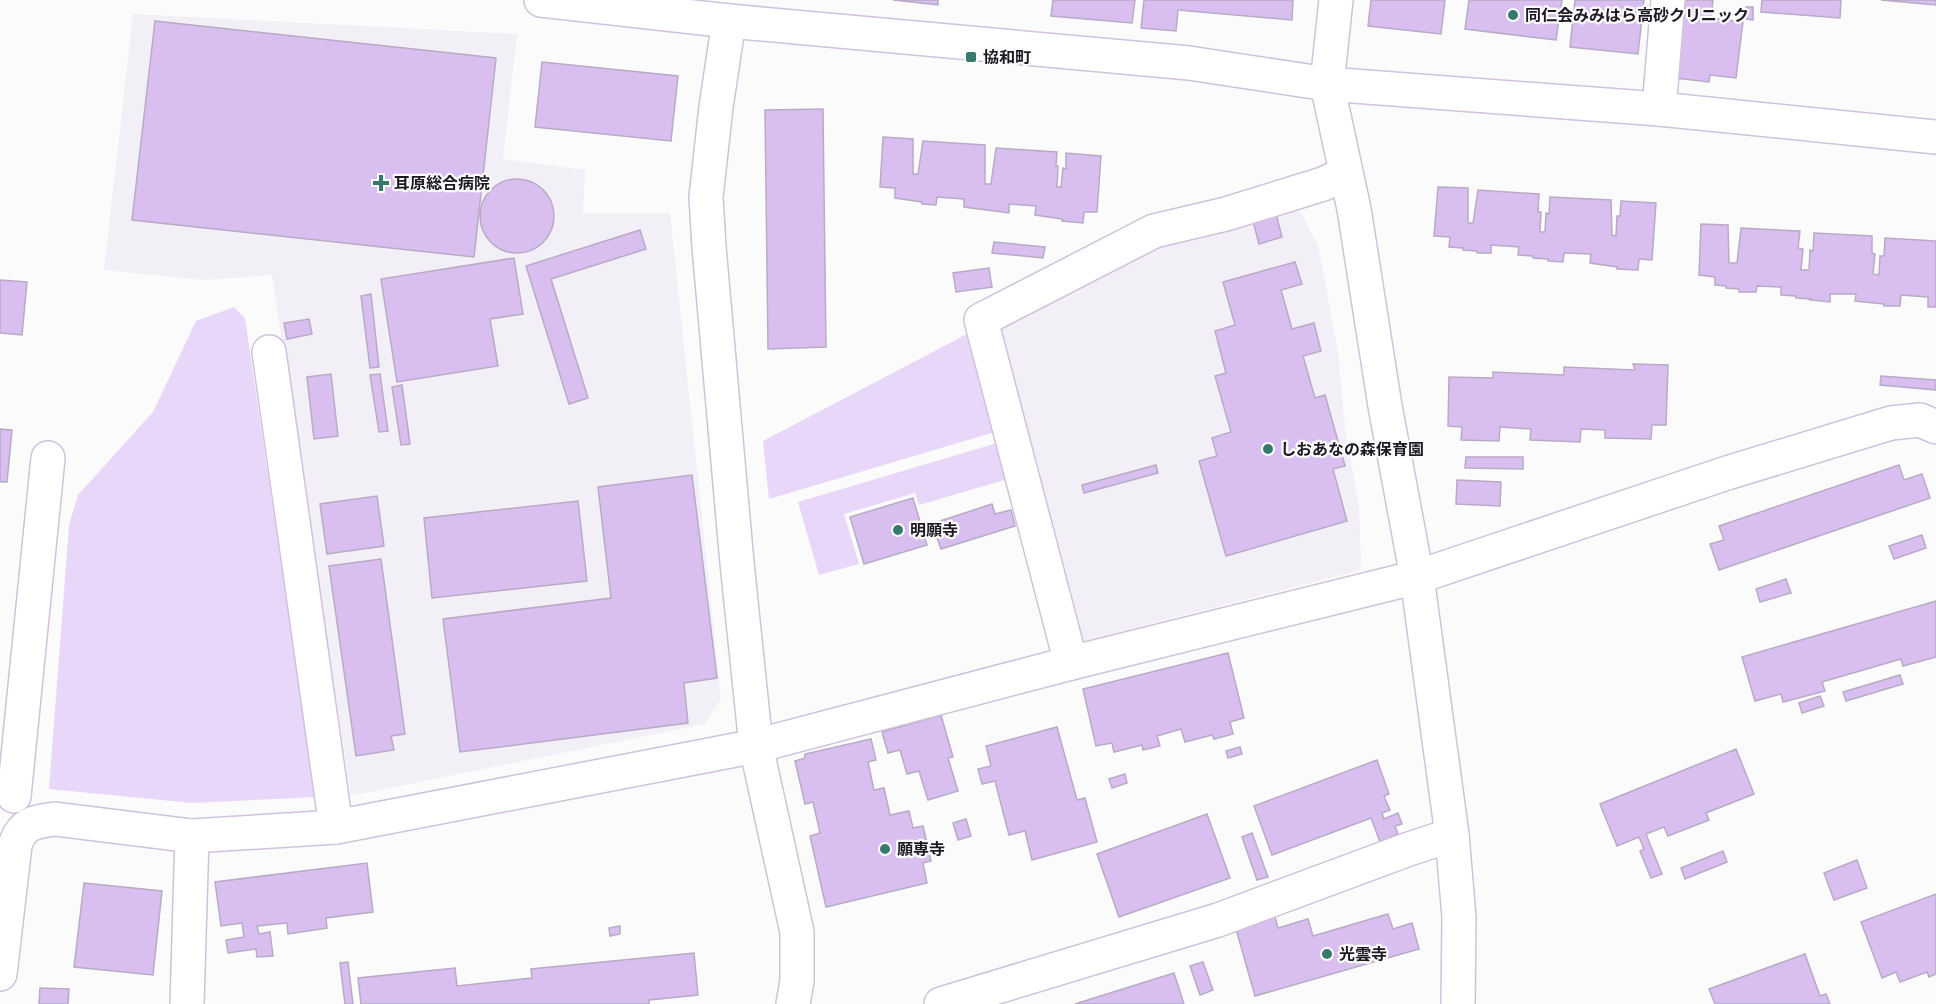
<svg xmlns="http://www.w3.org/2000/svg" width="1936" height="1004" font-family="'Fira Sans','Noto Sans JP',sans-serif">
<rect width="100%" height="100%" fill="#fbfbfb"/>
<g fill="#f2eff6">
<path d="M 133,14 L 517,34 L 503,159 L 585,170 L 583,213 L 670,213 L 721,699 L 704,724 L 351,796 L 272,275 L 203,280 L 104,270 Z"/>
<path d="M 1297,206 L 1318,245 L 1338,352 L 1345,429 L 1359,507 L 1361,570 L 1080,642 L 1000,333 L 1009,315 L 1152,241 Z"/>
</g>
<g fill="#e8d7f9">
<path d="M 234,307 L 245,318 L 315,797 L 192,803 L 49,789 L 69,525 L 78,495 L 153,412 L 196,321 Z"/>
<path d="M 969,333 L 995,432 L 769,499 L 763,441 Z"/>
<path d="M 997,443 L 1008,479 L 919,505 L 915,493 L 844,514 L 859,564 L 819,575 L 798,502 Z"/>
</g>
<g fill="#d8bfef" stroke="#b8abc6" stroke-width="1.5">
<path d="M 893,0 L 938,0 L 938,5 Z"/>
<path d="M 1053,0 L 1135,0 L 1132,23 L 1051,16 Z"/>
<path d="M 1144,0 L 1293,0 L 1292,20 L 1178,10 L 1176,31 L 1141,28 Z"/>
<path d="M 1371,0 L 1445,0 L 1441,34 L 1368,26 Z"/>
<path d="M 1469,0 L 1562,0 L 1556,40 L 1465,29 Z"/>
<path d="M 1575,0 L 1644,0 L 1638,54 L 1570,47 Z"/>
<path d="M 1685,0 L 1713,0 L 1711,18 L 1743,22 L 1736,78 L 1710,75 L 1709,82 L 1675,78 Z"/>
<path d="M 1762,0 L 1841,0 L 1840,18 L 1761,12 Z"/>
<path d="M 1881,0 L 1936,0 L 1936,5 Z"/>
<path d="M 1746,7 L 1753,7 L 1753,20 L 1746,19 Z"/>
<path d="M 155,21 L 496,58 L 474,257 L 132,220 Z"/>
<path d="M 542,62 L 678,76 L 671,141 L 535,127 Z"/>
<path d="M 823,109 L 826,347 L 768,349 L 765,110 Z"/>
<path d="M 883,137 L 913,139 L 913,174 L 918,174 L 923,141 L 985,145 L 985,184 L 991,184 L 996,148 L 1057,152 L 1056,166 L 1058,166 L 1057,187 L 1061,187 L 1063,168 L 1066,169 L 1066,153 L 1101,156 L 1097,212 L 1084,212 L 1083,223 L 1062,221 L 1062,219 L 1035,215 L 1036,206 L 1009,204 L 1009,213 L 964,207 L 964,199 L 937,197 L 936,205 L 922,204 L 922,202 L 895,198 L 895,188 L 880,187 Z"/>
<circle cx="517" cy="216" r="37"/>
<path d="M 1438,187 L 1468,188 L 1468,223 L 1473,223 L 1478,190 L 1539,194 L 1538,212 L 1541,212 L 1540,232 L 1545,232 L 1546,213 L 1549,214 L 1550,197 L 1611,200 L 1612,235 L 1616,236 L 1617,216 L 1620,216 L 1621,201 L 1656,203 L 1652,260 L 1639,259 L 1638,270 L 1617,269 L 1617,267 L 1590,263 L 1591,254 L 1564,253 L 1563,262 L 1548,261 L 1548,259 L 1533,258 L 1533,256 L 1518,255 L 1519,247 L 1491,245 L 1491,253 L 1477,253 L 1477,251 L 1463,250 L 1463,248 L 1449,247 L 1450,237 L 1434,236 Z"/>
<path d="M 1276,214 L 1282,237 L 1259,244 L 1253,221 Z"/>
<path d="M 1701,224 L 1728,225 L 1729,263 L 1737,263 L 1741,228 L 1800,231 L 1798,248 L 1803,249 L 1801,270 L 1809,270 L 1810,250 L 1813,251 L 1814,233 L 1872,236 L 1872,253 L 1875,254 L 1873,274 L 1879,275 L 1880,256 L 1884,256 L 1885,238 L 1936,241 L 1936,307 L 1928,307 L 1928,297 L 1901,295 L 1900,306 L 1884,306 L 1884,304 L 1855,301 L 1856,294 L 1830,294 L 1830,302 L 1810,300 L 1811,299 L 1796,298 L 1796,296 L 1781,295 L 1781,287 L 1757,286 L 1756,292 L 1739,292 L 1739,289 L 1726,288 L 1726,286 L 1715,285 L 1715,277 L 1699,275 Z"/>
<path d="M 640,230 L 646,249 L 551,279 L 588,398 L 569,404 L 526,266 Z"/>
<path d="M 994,242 L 1045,247 L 1043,258 L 992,253 Z"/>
<path d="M 514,258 L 523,314 L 490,319 L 498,366 L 397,382 L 381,279 Z"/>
<path d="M 1295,262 L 1302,284 L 1281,290 L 1292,329 L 1314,323 L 1321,351 L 1303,356 L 1315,398 L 1325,395 L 1345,466 L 1333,469 L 1347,521 L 1226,556 L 1199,461 L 1217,456 L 1212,438 L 1231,432 L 1215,376 L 1226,373 L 1215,331 L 1235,325 L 1223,282 Z"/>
<path d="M 989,268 L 992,287 L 956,292 L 953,273 Z"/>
<path d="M 0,280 L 27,282 L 22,335 L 0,333 Z"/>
<path d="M 371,294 L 379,367 L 370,368 L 361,296 Z"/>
<path d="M 309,319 L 312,334 L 287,339 L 284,323 Z"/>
<path d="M 1633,364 L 1668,365 L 1666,425 L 1652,425 L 1651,439 L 1605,438 L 1605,430 L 1581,429 L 1580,442 L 1530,440 L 1531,429 L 1500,427 L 1499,441 L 1461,440 L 1462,427 L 1448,426 L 1449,377 L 1493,378 L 1493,372 L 1564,375 L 1564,367 L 1635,370 Z"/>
<path d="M 331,374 L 338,436 L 314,439 L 307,377 Z"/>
<path d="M 380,374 L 388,431 L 379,432 L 370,375 Z"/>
<path d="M 1881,376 L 1936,380 L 1936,390 L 1880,385 Z"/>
<path d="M 402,385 L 410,444 L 401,445 L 392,387 Z"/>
<path d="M 0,429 L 12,430 L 7,482 L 0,482 Z"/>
<path d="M 1466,457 L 1523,457 L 1523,469 L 1465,468 Z"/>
<path d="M 1156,465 L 1158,473 L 1084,493 L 1082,485 Z"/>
<path d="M 1899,465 L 1904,480 L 1922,474 L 1930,498 L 1719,570 L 1710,544 L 1724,540 L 1719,526 Z"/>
<path d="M 692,475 L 717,678 L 684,683 L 688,723 L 460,752 L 443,619 L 611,598 L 598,487 Z"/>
<path d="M 1457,480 L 1501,482 L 1500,506 L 1456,504 Z"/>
<path d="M 377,496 L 384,546 L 327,554 L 320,504 Z"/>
<path d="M 913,498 L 927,545 L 864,564 L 850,517 Z"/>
<path d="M 578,501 L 587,581 L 432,598 L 424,518 Z"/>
<path d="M 992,504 L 995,514 L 1011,510 L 1015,526 L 941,549 L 936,535 L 940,534 L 937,522 Z"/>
<path d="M 1922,535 L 1926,548 L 1894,559 L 1889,546 Z"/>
<path d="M 381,559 L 405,734 L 391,736 L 394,750 L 356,756 L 329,566 Z"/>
<path d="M 1786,579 L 1791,593 L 1760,602 L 1756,589 Z"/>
<path d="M 1936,601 L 1936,657 L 1903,666 L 1901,659 L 1822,682 L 1825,691 L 1783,702 L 1781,694 L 1755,701 L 1742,657 Z"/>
<path d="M 1228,653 L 1244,718 L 1230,722 L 1233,734 L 1214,739 L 1212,735 L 1185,742 L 1181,729 L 1157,736 L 1160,746 L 1143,750 L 1142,745 L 1114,752 L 1112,743 L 1096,746 L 1083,689 Z"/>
<path d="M 1900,675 L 1903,684 L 1846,701 L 1843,692 Z"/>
<path d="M 1820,696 L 1824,706 L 1802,713 L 1799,703 Z"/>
<path d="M 941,715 L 953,757 L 948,758 L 958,791 L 928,800 L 919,771 L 907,774 L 900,750 L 888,753 L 882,732 Z"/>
<path d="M 1057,727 L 1077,800 L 1085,798 L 1097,842 L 1032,860 L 1025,831 L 1009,835 L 995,781 L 982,784 L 978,769 L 991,766 L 986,746 Z"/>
<path d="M 871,739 L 876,760 L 868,762 L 874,790 L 884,788 L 890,815 L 909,811 L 913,828 L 923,826 L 931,861 L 923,863 L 927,883 L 826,907 L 810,836 L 820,833 L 813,802 L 805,804 L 795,761 L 805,758 L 805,754 Z"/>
<path d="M 1240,747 L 1242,754 L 1228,758 L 1226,751 Z"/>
<path d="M 1736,749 L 1754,794 L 1706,813 L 1709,820 L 1668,836 L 1664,827 L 1646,834 L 1662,874 L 1651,878 L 1640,851 L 1644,849 L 1639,837 L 1617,846 L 1600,804 Z"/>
<path d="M 1377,760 L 1389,794 L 1384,796 L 1390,810 L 1382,813 L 1384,819 L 1398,813 L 1402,824 L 1395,826 L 1398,834 L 1380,842 L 1371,818 L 1272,855 L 1254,806 Z"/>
<path d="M 1125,774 L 1127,783 L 1112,788 L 1109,779 Z"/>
<path d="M 1207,814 L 1230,878 L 1119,917 L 1097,854 Z"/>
<path d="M 966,819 L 971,836 L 958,840 L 953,823 Z"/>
<path d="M 1252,833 L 1268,877 L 1257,880 L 1242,837 Z"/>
<path d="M 1723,851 L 1727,862 L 1685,879 L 1681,868 Z"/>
<path d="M 1857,860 L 1867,888 L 1834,900 L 1824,873 Z"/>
<path d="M 367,863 L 373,912 L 326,918 L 327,928 L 288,934 L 287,923 L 257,926 L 259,934 L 270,932 L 273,956 L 257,957 L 256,949 L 228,953 L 226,940 L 244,937 L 242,923 L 221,926 L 215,882 Z"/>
<path d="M 84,883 L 162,891 L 153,975 L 74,967 Z"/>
<path d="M 1936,894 L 1936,974 L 1929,977 L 1927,972 L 1900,982 L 1896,972 L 1882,978 L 1861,922 Z"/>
<path d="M 1388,914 L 1393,929 L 1412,923 L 1419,949 L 1255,996 L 1236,929 L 1275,917 L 1278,928 L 1308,919 L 1313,936 Z"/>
<path d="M 620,926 L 620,934 L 610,936 L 609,928 Z"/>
<path d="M 694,953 L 698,995 L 649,1000 L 649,1004 L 361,1004 L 358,978 L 455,968 L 457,986 L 532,978 L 531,969 Z"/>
<path d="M 1805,954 L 1820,996 L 1826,994 L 1830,1004 L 1715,1004 L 1709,989 Z"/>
<path d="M 348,962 L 353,1004 L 345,1004 L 340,963 Z"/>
<path d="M 1203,962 L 1213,990 L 1200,995 L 1190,966 Z"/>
<path d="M 1174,973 L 1184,1004 L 1075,1004 Z"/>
<path d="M 40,988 L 69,989 L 68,1004 L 39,1004 Z"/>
</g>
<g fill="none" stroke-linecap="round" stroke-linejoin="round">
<g stroke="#d0c1dd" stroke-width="36">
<g id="street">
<path d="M 1659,109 L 1668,0"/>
<path d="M 269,352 L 336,827"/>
<path d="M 1071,663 L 981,320 L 1154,231 L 1226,214 L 1323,184 L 1345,174"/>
<path d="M 756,746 L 1071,663 L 1417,577"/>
<path d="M 14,796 L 48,458"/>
<path d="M 187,1004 L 192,836"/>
<path d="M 941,1004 L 1218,920 L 1409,849 L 1452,835"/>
</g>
</g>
<g stroke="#d0c1dd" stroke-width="36">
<g id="secondary">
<path d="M 541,0 L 729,21 L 1189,63 L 1327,84 L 1659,109 L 1936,137"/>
<path d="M 1336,0 L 1327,84 L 1354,209 L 1385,406 L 1417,577 L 1452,835 L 1459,917 L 1458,1004"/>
<path d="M 729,21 L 716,107 L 706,197 L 709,247 L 737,563 L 756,746 L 797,932 L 797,981 L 793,1004"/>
<path d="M 1417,577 L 1727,473 L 1891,423 L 1920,420 L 1936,427"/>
<path d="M 0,974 L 15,845 C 22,823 34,822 55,819 L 192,836 L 336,827 L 756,746"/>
</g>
</g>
<use href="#street" stroke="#fff" stroke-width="33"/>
<use href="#secondary" stroke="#fff" stroke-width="33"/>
</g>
<g fill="#377a6d" stroke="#fbfbfb" stroke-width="2">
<circle cx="1513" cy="15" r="6"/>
<rect x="965" y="51" width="12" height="12" rx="3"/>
<path d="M378 174h6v6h6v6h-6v6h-6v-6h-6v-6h6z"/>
<circle cx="1268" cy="449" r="6"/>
<circle cx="898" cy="530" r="6"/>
<circle cx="885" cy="849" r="6"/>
<circle cx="1327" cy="954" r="6"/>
</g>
<g text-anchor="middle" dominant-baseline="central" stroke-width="4.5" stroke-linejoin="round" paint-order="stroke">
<g font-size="16" font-weight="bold" fill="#1d1822" stroke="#fbfbfb" text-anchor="start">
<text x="1525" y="15">同仁会みみはら高砂クリニック</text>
<text x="983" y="57">協和町</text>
<text x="394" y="183">耳原総合病院</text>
<text x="1280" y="449">しおあなの森保育園</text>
<text x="910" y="530">明願寺</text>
<text x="897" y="849">願専寺</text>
<text x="1339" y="954">光雲寺</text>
</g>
</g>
</svg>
